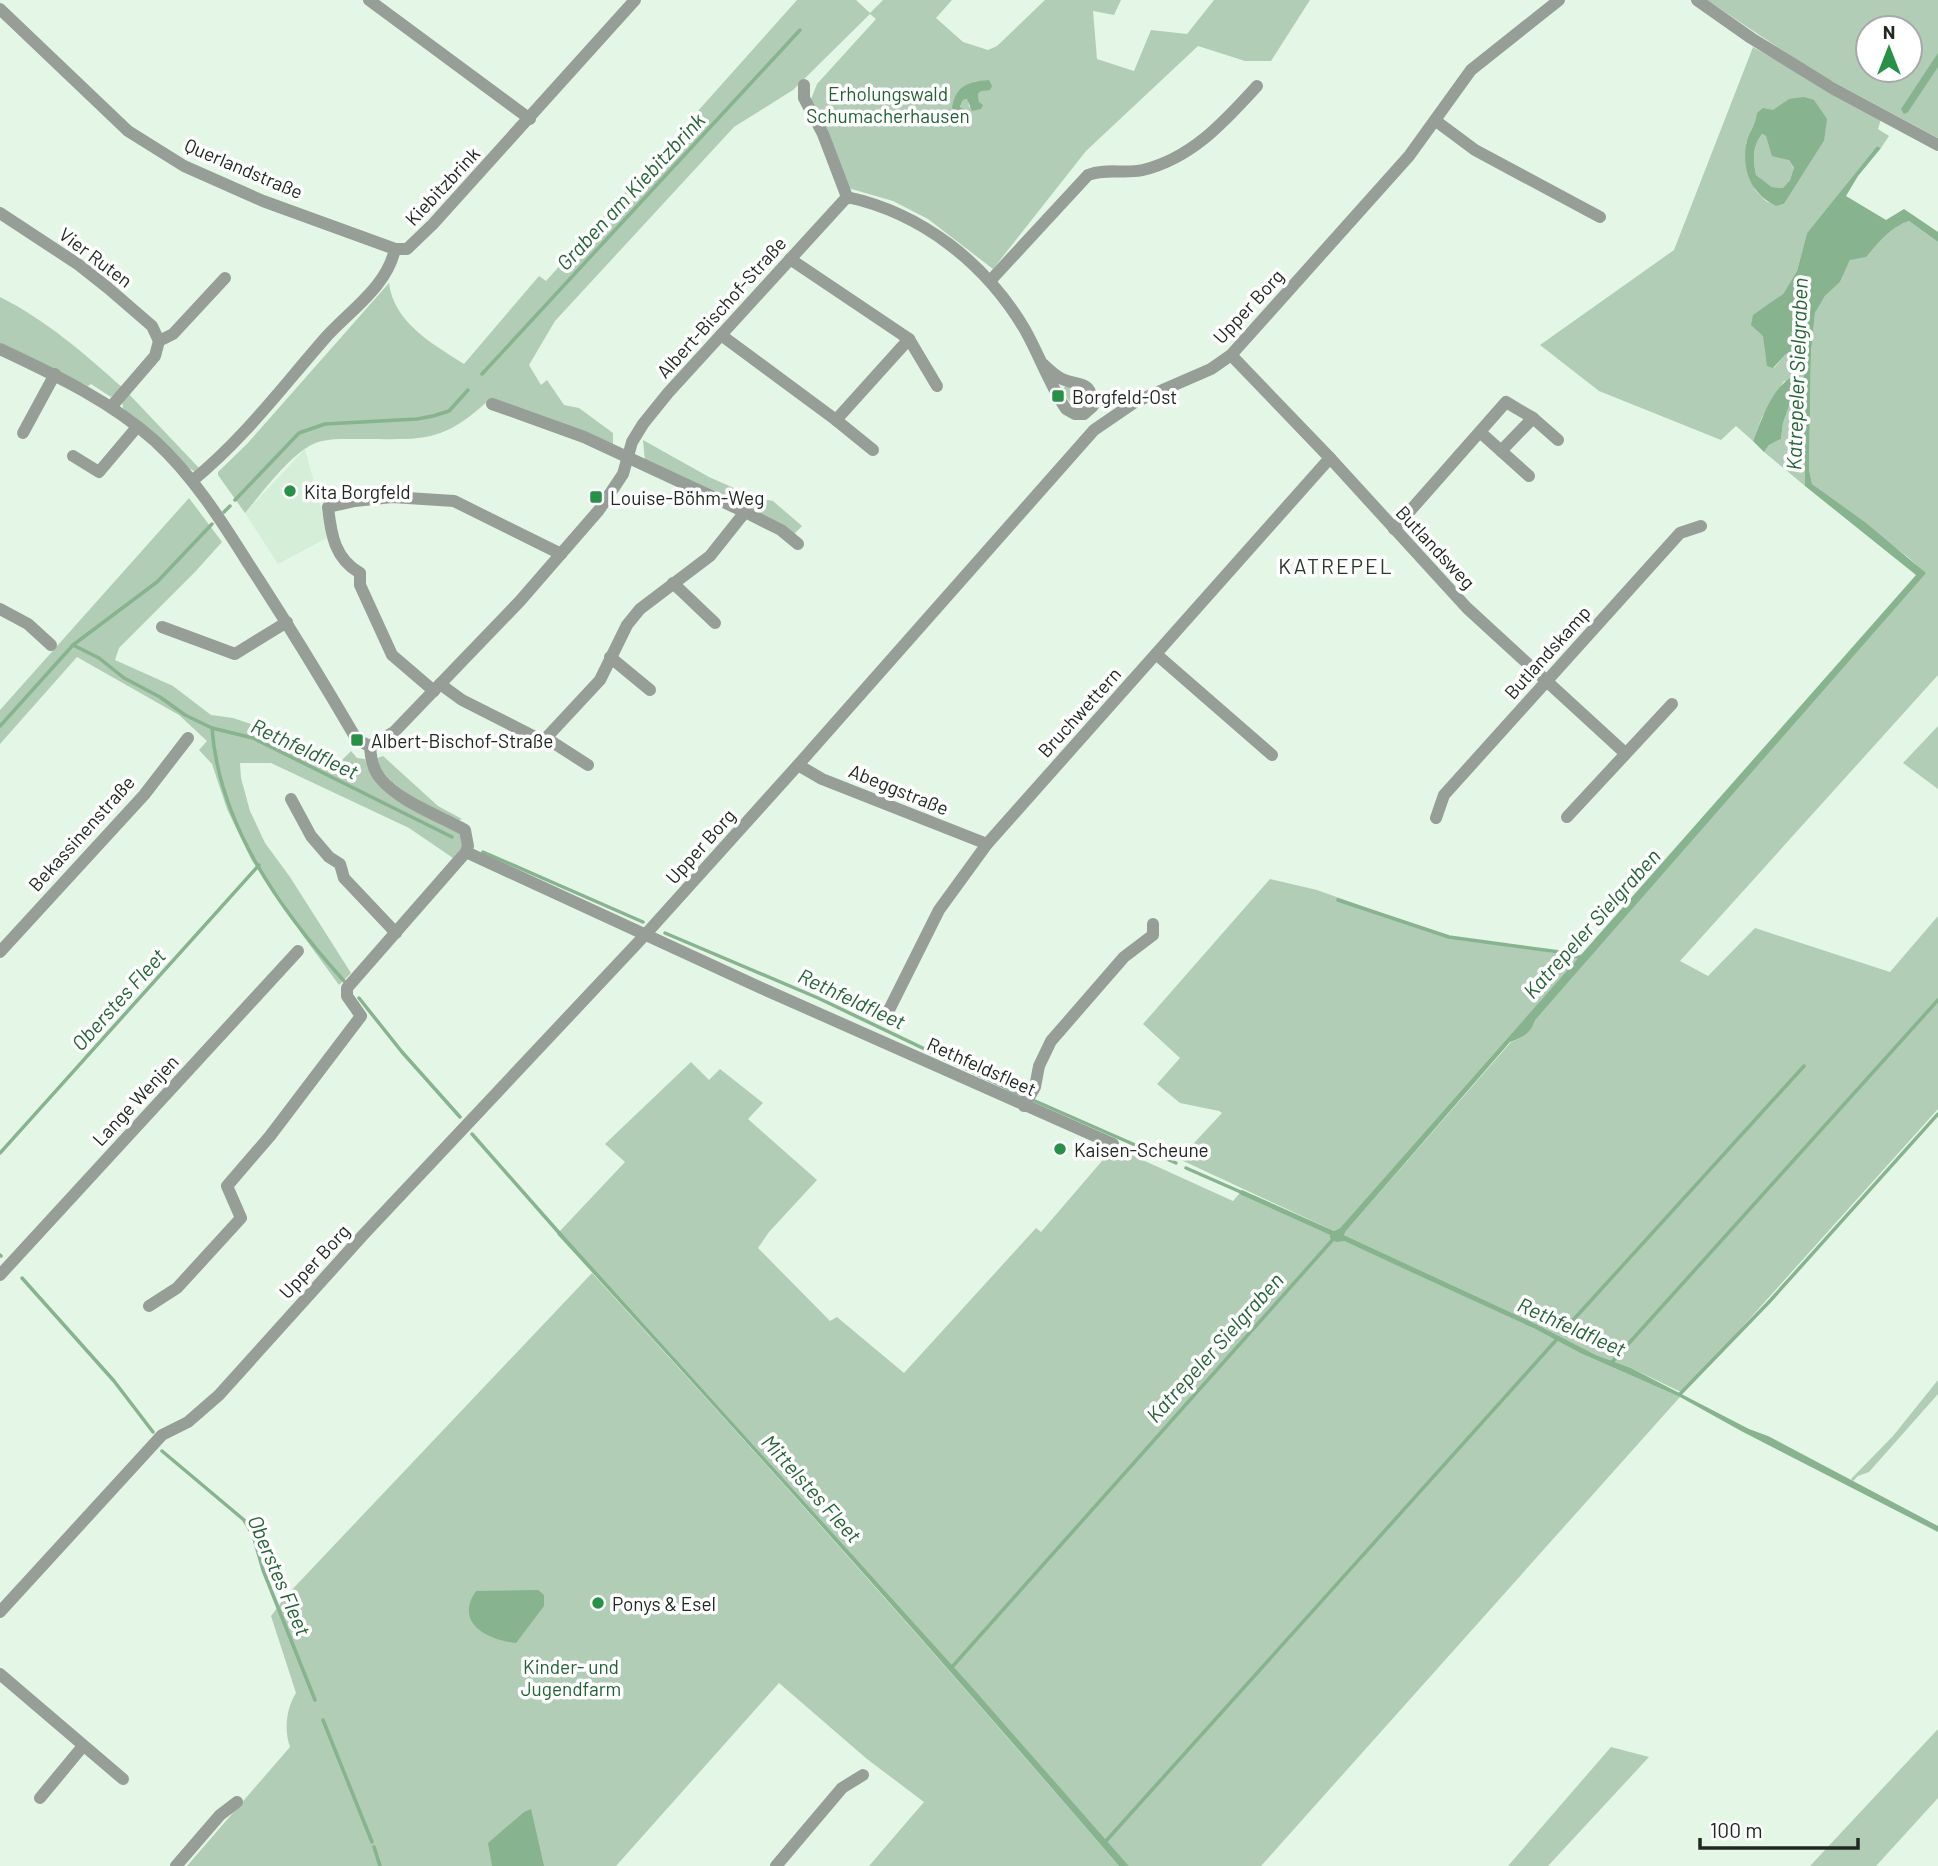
<svg xmlns="http://www.w3.org/2000/svg" width="1938" height="1866" font-family="Barlow,sans-serif">
<rect width="100%" height="100%" fill="#e4f7e7"/>
<path fill="#d5eed8" d="M 305,449 L 329,537 L 278,564 L 245,513 Z"/>
<g fill="#b1cdb5" fill-rule="evenodd">
<path d="M 797,0 L 856,0 L 870,13 L 883,0 L 952,0 L 936,18 L 963,42 L 988,50 L 997,46 L 1045,0 L 1121,0 L 1114,15 L 1093,11 L 1097,59 L 1134,71 L 1151,30 L 1187,34 L 1214,0 L 1310,0 L 1271,61 L 1245,61 L 1198,46 L 1086,151 L 993,269 L 928,219 L 893,201 L 848,188 L 811,99 L 817,84 L 876,19 L 870,14 L 793,90 L 734,127 L 555,321 L 529,365 L 541,385 L 547,380 L 564,405 L 579,408 L 613,433 L 613,448 L 489,400 C 441,444 423,439 361,439 C 347,439 331,438 318,442 C 292,451 263,492 245,513 L 218,475 L 218,472 L 247,444 L 389,283 C 394,323 433,344 464,364 L 539,276 L 546,281 ZM 976,81 L 981,91 L 978,94 L 979,102 L 969,107 L 968,99 L 963,100 L 960,108 L 967,111 L 952,108 Z"/>
<path d="M 1707,0 L 1938,0 L 1938,138 L 1815,72 ZM 1868,28 L 1910,28 L 1910,70 L 1868,70 Z"/>
<path d="M 1753,47 L 1881,119 L 1878,129 L 1889,136 L 1881,148 L 1877,146 L 1807,233 L 1797,271 L 1783,294 L 1763,309 L 1765,352 L 1774,368 L 1786,354 L 1796,348 L 1803,356 L 1805,486 L 1764,452 L 1769,445 L 1781,439 L 1783,423 L 1797,384 L 1784,381 L 1762,417 L 1753,441 L 1736,426 L 1721,440 L 1599,391 L 1540,345 L 1674,250 ZM 1789,99 L 1824,141 L 1784,204 L 1776,206 L 1766,201 L 1755,190 L 1746,143 L 1757,123 Z"/>
<path d="M 1762,134 L 1766,136 L 1789,160 L 1794,169 L 1790,180 L 1783,188 L 1772,187 L 1756,175 C 1753,159 1752,147 1762,134 Z"/>
<path d="M 1909,221 L 1938,242 L 1938,675 L 1680,961 L 1708,976 L 1755,928 L 1890,972 L 1938,916 L 1938,1109 L 1683,1393 L 1631,1368 L 1596,1355 L 1536,1324 L 1344,1235 L 1346,1231 L 1511,1042 C 1524,1037 1530,1034 1534,1020 L 1925,573 L 1909,558 L 1812,484 L 1809,469 L 1811,353 L 1815,313 L 1825,296 L 1840,282 L 1850,260 L 1873,248 L 1880,238 L 1899,225 Z"/>
<path d="M 0,297 C 46,320 85,354 123,388 L 111,397 L 91,384 L 88,386 L 0,344 Z"/>
<path d="M 1066,385 L 1081,390 L 1086,395 L 1084,404 L 1072,405 L 1062,391 Z"/>
<path d="M 127,392 L 199,468 L 194,471 L 188,468 L 123,408 L 122,400 Z"/>
<path d="M 643,440 L 709,477 L 756,498 L 773,501 L 802,526 L 793,535 L 645,462 Z"/>
<path d="M 189,498 L 222,542 L 195,572 L 119,648 L 115,660 L 173,686 L 211,715 L 233,718 L 254,725 L 267,722 L 275,743 L 332,770 L 351,751 L 357,758 L 365,759 L 368,769 L 460,832 L 463,846 L 453,858 L 409,828 L 271,763 L 240,763 L 241,778 L 250,811 L 265,843 L 290,877 L 351,973 L 339,985 L 301,933 L 281,899 L 252,861 L 227,809 L 212,764 L 199,750 L 207,741 L 179,715 L 77,657 L 0,744 L 0,710 Z"/>
<path d="M 1938,726 L 1938,789 L 1903,763 Z"/>
<path d="M 383,756 L 438,806 L 462,819 L 459,820 C 429,805 389,790 375,759 Z"/>
<path d="M 1270,879 L 1317,890 L 1446,936 L 1574,956 L 1582,954 L 1340,1228 L 1334,1231 L 1179,1159 L 1222,1113 L 1219,1111 L 1180,1103 L 1157,1084 L 1180,1058 L 1143,1024 Z"/>
<path d="M 691,1062 L 709,1080 L 720,1069 L 763,1103 L 748,1119 L 817,1180 L 769,1232 L 758,1248 L 830,1321 L 837,1317 L 904,1373 L 1036,1228 L 1041,1232 L 1114,1147 L 1233,1201 L 1239,1194 L 1413,1272 L 1535,1329 L 1580,1353 L 1680,1397 L 1261,1866 L 1129,1866 L 972,1687 L 560,1231 L 625,1162 L 605,1144 Z"/>
<path d="M 592,1273 C 771,1468 946,1666 1119,1866 L 869,1866 L 924,1802 L 867,1759 L 779,1683 L 616,1866 L 187,1866 L 290,1747 C 284,1730 286,1709 296,1693 L 271,1616 L 286,1596 Z"/>
<path d="M 1938,1380 L 1938,1394 L 1869,1472 L 1858,1476 L 1853,1481 L 1851,1479 L 1893,1436 Z"/>
<path d="M 1938,1729 L 1938,1798 L 1876,1866 L 1810,1866 Z"/>
<path d="M 1611,1747 L 1649,1757 L 1548,1866 L 1508,1866 Z"/>
</g>
<g fill="#87b38f" fill-rule="evenodd">
<path d="M 1938,53 L 1938,67 L 1908,112 L 1904,114 L 1901,109 Z"/>
<path d="M 989,80 L 992,86 L 990,90 L 981,91 L 978,94 L 979,102 L 983,105 L 981,109 L 972,111 L 967,99 L 963,100 L 960,107 L 972,114 L 967,117 L 958,114 L 952,108 C 956,85 968,82 989,80 Z"/>
<path d="M 1804,97 L 1814,100 L 1827,119 L 1824,141 L 1784,204 L 1776,206 C 1752,194 1742,172 1746,145 C 1748,133 1756,126 1757,113 L 1763,108 L 1773,110 L 1789,99 ZM 1762,134 L 1766,136 L 1772,156 L 1789,160 L 1794,168 L 1790,180 L 1783,188 L 1772,187 L 1756,175 C 1753,159 1752,147 1762,134 Z"/>
<path d="M 1877,146 L 1881,148 L 1858,176 L 1846,196 L 1886,220 L 1904,209 L 1938,232 L 1938,242 L 1909,221 C 1889,228 1879,242 1866,257 L 1850,260 L 1840,282 L 1825,296 L 1815,313 L 1811,353 L 1809,469 L 1812,484 L 1866,523 L 1926,573 L 1535,1020 C 1530,1034 1524,1037 1510,1042 L 1346,1231 L 1344,1235 L 1536,1324 L 1596,1355 L 1631,1368 L 1749,1429 L 1768,1436 L 1938,1526 L 1938,1532 L 1743,1432 L 1680,1397 L 1580,1353 L 1535,1329 L 1344,1241 L 1336,1242 L 1330,1238 L 1330,1235 L 1239,1194 L 1242,1190 L 1334,1231 L 1340,1228 L 1916,575 L 1805,486 L 1803,356 L 1796,349 L 1786,354 L 1773,368 L 1767,366 L 1763,336 L 1751,325 L 1753,315 L 1783,294 L 1797,271 L 1807,233 Z"/>
<path d="M 1792,377 L 1797,384 L 1783,423 L 1781,439 L 1769,445 L 1764,452 L 1753,441 C 1762,419 1771,389 1792,377 Z"/>
<path d="M 560,1231 L 972,1687 L 1129,1866 L 1119,1866 C 935,1652 748,1442 557,1234 Z"/>
<path d="M 538,1590 L 544,1595 L 544,1606 L 516,1643 C 487,1640 454,1623 476,1591 Z"/>
<path d="M 531,1809 L 544,1866 L 492,1866 L 488,1843 L 524,1812 Z"/>
</g>
<g fill="none" stroke-linecap="round" stroke-linejoin="round">
<g stroke="#87b38f" stroke-width="3.5">
<path d="M 482,374 L 800,30"/>
<path d="M 235,500 L 299,433 L 325,424 L 417,419 L 433,416 L 449,411 L 468,390"/>
<path d="M 224,512 L 230,506"/>
<path d="M 73,645 L 99,658 L 124,678 L 160,697 L 185,715 L 212,728 L 253,738 L 452,837"/>
<path d="M 0,726 L 73,645 L 157,582 L 212,524"/>
<path d="M 212,728 C 219,825 281,911 344,981"/>
<path d="M 483,852 L 643,922"/>
<path d="M 1338,900 L 1449,937 L 1567,953 L 1581,958"/>
<path d="M 665,933 L 818,998 L 1023,1096"/>
<path d="M 359,998 L 402,1052 L 460,1117"/>
<path d="M 1035,1101 L 1176,1163"/>
<path d="M 472,1134 L 561,1235"/>
<path d="M 0,1153 L 259,865"/>
<path d="M 1186,1168 L 1243,1193"/>
<path d="M 0,1255 L 1,1256"/>
<path d="M 22,1278 L 114,1381 L 153,1432"/>
<path d="M 1565,1329 L 1804,1066"/>
<path d="M 1612,1362 L 1938,1000"/>
<path d="M 1680,1394 L 1769,1302 L 1938,1114"/>
<path d="M 162,1451 L 244,1520 L 253,1535 L 263,1570 L 315,1700"/>
<path d="M 952,1667 L 1336,1236"/>
<path d="M 323,1720 L 372,1842"/>
<path d="M 1106,1841 L 1558,1338"/>
<path d="M 374,1847 L 380,1866"/>
</g>
<g stroke="#969e97" stroke-width="12">
<path d="M 369,0 L 530,119"/>
<path d="M 1697,0 L 1751,38 L 1832,88 L 1938,145"/>
<path d="M 0,9 L 128,131 L 184,166 L 263,201 L 395,249 L 407,249 L 433,224 L 635,0"/>
<path d="M 804,85 L 804,98 L 823,134 L 847,197"/>
<path d="M 1436,121 L 1475,150 L 1600,217"/>
<path d="M 0,213 L 79,265 L 108,288 L 152,326 L 159,341"/>
<path d="M 990,281 L 1088,175 C 1105,168 1125,174 1143,170 C 1192,158 1224,122 1257,86"/>
<path d="M 721,335 L 836,420 L 909,339 L 790,259"/>
<path d="M 909,339 L 937,386"/>
<path d="M 0,349 C 55,375 109,400 155,441 C 193,476 221,520 248,563 C 286,621 322,680 357,740 L 370,746 L 394,732 L 520,601 L 599,510 L 623,474 L 632,442 L 643,424 L 668,393 L 847,197 C 922,213 985,263 1024,328 C 1039,354 1049,384 1066,409 L 1075,414 L 1084,414 L 1093,406 C 1091,379 1081,387 1062,379 C 1054,375 1049,370 1043,364"/>
<path d="M 1231,355 L 1330,458 L 1467,608 L 1625,753"/>
<path d="M 111,407 L 155,356 L 159,341 L 173,334 L 225,278"/>
<path d="M 836,420 L 873,450"/>
<path d="M 1480,432 L 1529,476"/>
<path d="M 23,433 L 55,374"/>
<path d="M 1501,451 L 1533,418"/>
<path d="M 73,456 L 99,472 L 137,427"/>
<path d="M 192,481 C 244,439 283,386 327,336 C 352,309 387,286 395,249"/>
<path d="M 745,512 L 781,530 L 798,544"/>
<path d="M 1394,529 L 1506,402 L 1533,418 L 1558,440"/>
<path d="M 673,583 L 715,623"/>
<path d="M 0,609 L 28,624 L 51,645"/>
<path d="M 162,627 L 235,654 L 287,622"/>
<path d="M 1156,654 L 1272,755"/>
<path d="M 610,657 L 650,690"/>
<path d="M 440,684 L 462,700 L 541,740 L 546,738 L 600,680 L 627,625 L 640,609 L 710,556 L 745,512 L 584,437 L 492,404"/>
<path d="M 434,691 L 392,655 L 360,585 L 360,573 C 335,559 331,535 328,507 L 355,501 L 392,497 L 454,501 L 561,554"/>
<path d="M 546,738 L 588,765"/>
<path d="M 370,746 C 371,758 372,768 380,778 C 400,802 438,815 465,830 L 468,846 L 466,852 L 759,987 L 1113,1144"/>
<path d="M 798,765 L 822,779 L 987,844"/>
<path d="M 291,799 L 311,836 L 329,857 L 340,864 L 344,878 L 396,933"/>
<path d="M 1567,817 L 1672,704"/>
<path d="M 1436,818 L 1444,795 L 1680,533 L 1701,526"/>
<path d="M 0,952 L 144,795 L 188,738"/>
<path d="M 888,1012 L 939,910 L 987,844 L 1330,458"/>
<path d="M 1024,1106 L 1035,1087 L 1039,1066 L 1051,1041 L 1124,957 L 1153,935 L 1153,924"/>
<path d="M 0,1275 L 298,951"/>
<path d="M 149,1306 L 177,1288 L 241,1218 L 227,1186 L 270,1136 L 361,1016 L 347,996 L 347,988 L 466,852"/>
<path d="M 0,1612 L 162,1435 L 188,1422 L 219,1395 L 364,1234 L 645,935 L 798,765 L 1094,430 L 1135,402 L 1211,369 L 1231,355 L 1409,156 L 1471,70 L 1559,0"/>
<path d="M 0,1674 L 123,1779"/>
<path d="M 40,1798 L 83,1746"/>
<path d="M 176,1866 L 220,1815 L 237,1802"/>
<path d="M 776,1866 L 842,1788 L 863,1775"/>
</g>
</g>
<g fill="#279148" stroke="#fff" stroke-width="2.5">
<rect x="1051" y="389" width="14" height="14" rx="3.5"/>
<circle cx="290" cy="491" r="7"/>
<rect x="589" y="490" width="14" height="14" rx="3.5"/>
<rect x="350" y="733" width="14" height="14" rx="3.5"/>
<circle cx="1060" cy="1149" r="7"/>
<circle cx="598" cy="1603" r="7"/>
</g>
<g text-anchor="middle" dominant-baseline="central" stroke-width="7" stroke-linejoin="round" paint-order="stroke">
<g font-size="19" fill="#226233" stroke="#fff">
<text x="888" y="93">Erholungswald<tspan x="888" dy="22">Schumacherhausen</tspan></text>
<text x="571" y="1666">Kinder- und<tspan x="571" dy="22">Jugendfarm</tspan></text>
</g>
<g font-size="19" fill="#202822" stroke="#fff">
<text transform="translate(244 168) rotate(23)">Querlandstraße</text>
<text transform="translate(442 186) rotate(-47)">Kiebitzbrink</text>
<text transform="translate(96 257) rotate(37)">Vier Ruten</text>
<text transform="translate(1248 306) rotate(-47)">Upper Borg</text>
<text transform="translate(721 307) rotate(-48)">Albert-Bischof-Straße</text>
<text transform="translate(1436 547) rotate(47)">Butlandsweg</text>
<text transform="translate(1547 652) rotate(-48)">Butlandskamp</text>
<text transform="translate(1079 712) rotate(-48)">Bruchwettern</text>
<text transform="translate(899 789) rotate(22)">Abeggstraße</text>
<text transform="translate(81 833) rotate(-48)">Bekassinenstraße</text>
<text transform="translate(700 846) rotate(-48)">Upper Borg</text>
<text transform="translate(982 1066) rotate(24)">Rethfeldsfleet</text>
<text transform="translate(135 1100) rotate(-47)">Lange Wenjen</text>
<text transform="translate(314 1261) rotate(-47)">Upper Borg</text>
</g>
<g font-size="19" fill="#202822" stroke="#fff" text-anchor="start">
<text x="1072" y="396">Borgfeld-Ost</text>
<text x="304" y="491">Kita Borgfeld</text>
<text x="610" y="497">Louise-Böhm-Weg</text>
<text x="371" y="740">Albert-Bischof-Straße</text>
<text x="1074" y="1149">Kaisen-Scheune</text>
<text x="612" y="1603">Ponys &amp; Esel</text>
</g>
<g font-size="21" font-style="italic" fill="#246435" stroke="#fff">
<text transform="translate(630 191) rotate(-47)">Graben am Kiebitzbrink</text>
<text transform="translate(1796 374) rotate(-88)">Katrepeler Sielgraben</text>
<text transform="translate(305 748) rotate(25)">Rethfeldfleet</text>
<text transform="translate(1591 923) rotate(-48)">Katrepeler Sielgraben</text>
<text transform="translate(852 998) rotate(25)">Rethfeldfleet</text>
<text transform="translate(118 999) rotate(-48)">Oberstes Fleet</text>
<text transform="translate(1572 1326) rotate(24)">Rethfeldfleet</text>
<text transform="translate(1214 1347) rotate(-48)">Katrepeler Sielgraben</text>
<text transform="translate(812 1488) rotate(48)">Mittelstes Fleet</text>
<text transform="translate(280 1575) rotate(67)">Oberstes Fleet</text>
</g>
<g font-size="21" letter-spacing="2" fill="#2a392c" stroke="#fff">
<text x="1336" y="565">KATREPEL</text>
</g>
</g>
<g transform="translate(1889 49)"><circle r="33" fill="#ffffff" stroke="#a6a9a7" stroke-width="2"/>
<path d="M0-5L12 26L0 18L-12 26Z" fill="#279148"/>
<text y="-10" font-size="19" font-weight="bold" text-anchor="middle" fill="#202822">N</text>
</g>
<path d="M1700 1838v10h158v-10" fill="none" stroke="#202822" stroke-width="3.5"/>
<text x="1710" y="1838" font-size="21" fill="#202822" stroke="#ffffff" stroke-width="5" paint-order="stroke">100 m</text>
</svg>
